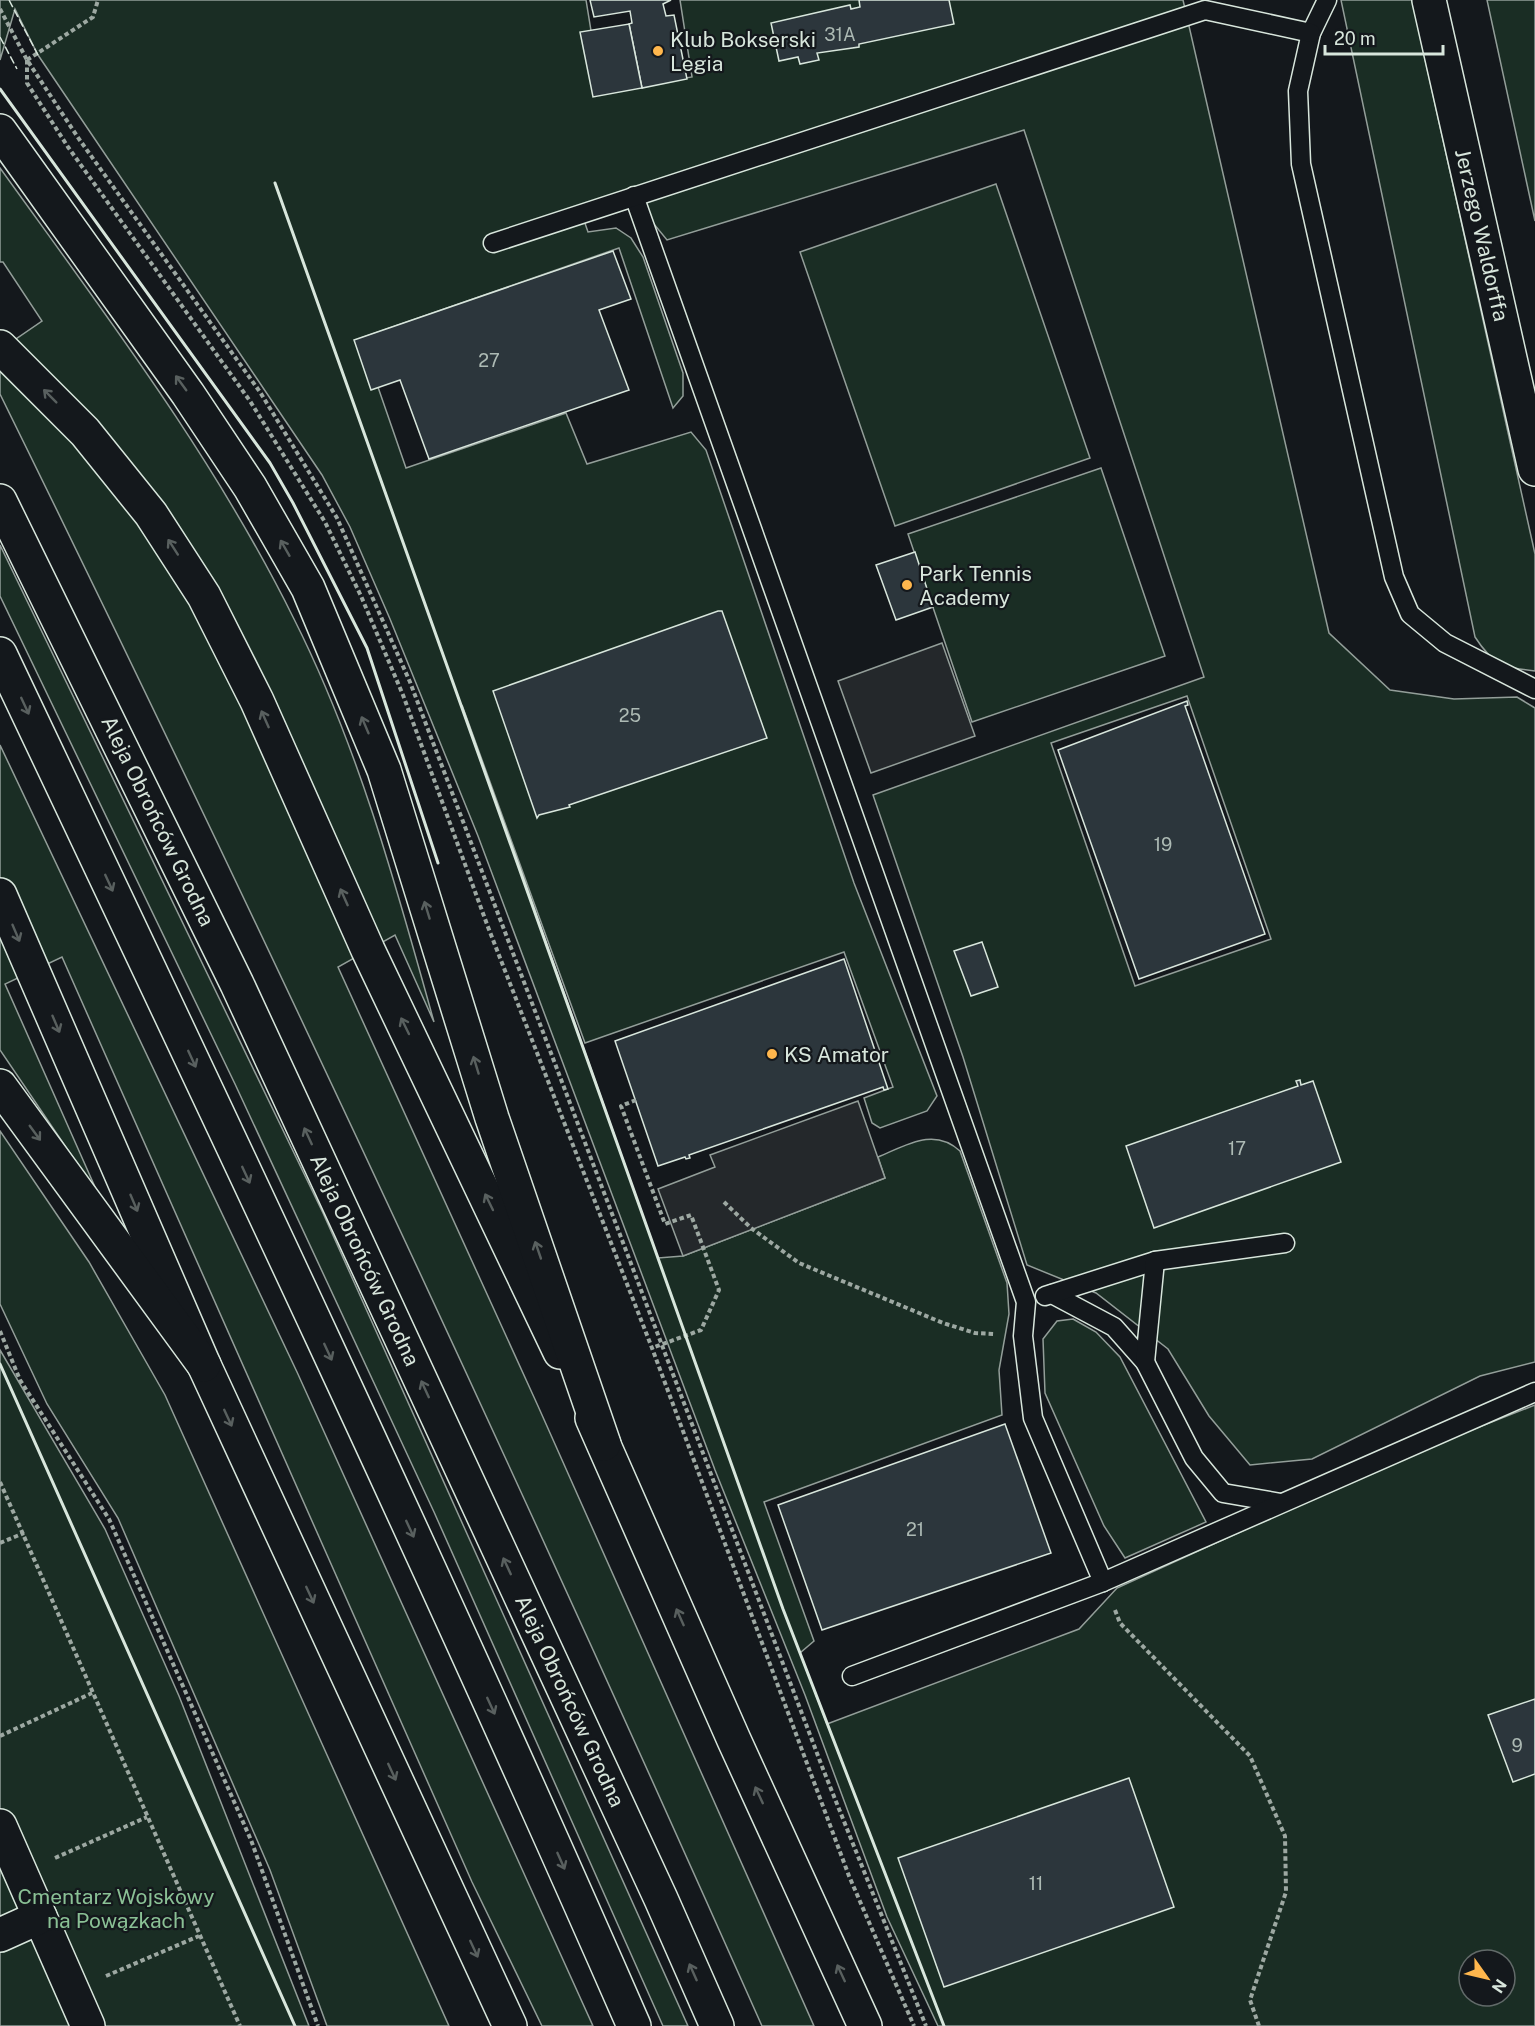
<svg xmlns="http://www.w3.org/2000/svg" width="1535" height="2026" font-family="'Public Sans',sans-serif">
<rect width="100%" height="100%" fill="#14181c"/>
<g fill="#1a2d24" stroke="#939e99" stroke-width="1.5" fill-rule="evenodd">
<path d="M 0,0 L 586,0 L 601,92 L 692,77 L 680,0 L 1183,0 L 1329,633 L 1390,690 L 1454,699 L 1517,697 L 1535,708 L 1535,1362 L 1480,1376 L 1312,1459 L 1250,1465 L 1209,1416 L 1168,1349 L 1096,1293 L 1027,1265 L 963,1057 L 873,795 L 1204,677 L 1024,130 L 667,240 L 640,207 L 580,209 L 588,232 L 616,228 L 631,238 L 643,257 L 683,373 L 683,396 L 673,408 L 619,248 L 361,338 L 406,468 L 566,413 L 587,464 L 691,432 L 706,450 L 854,883 L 937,1096 L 927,1111 L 880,1128 L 872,1123 L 864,1098 L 893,1087 L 844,952 L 585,1043 L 462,705 L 658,1258 L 683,1256 L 885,1178 L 878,1157 C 907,1145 934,1127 960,1151 L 1007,1283 L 1009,1314 L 999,1370 L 1002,1415 L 764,1502 L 814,1641 L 800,1653 L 827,1724 L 1079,1629 L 1117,1588 L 1411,1454 L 1535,1405 L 1535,2026 L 938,2026 L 887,1917 L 805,1695 L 715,1470 L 478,836 L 390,619 L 350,527 L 322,475 L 38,55 L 15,9 L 0,60 ZM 1187,696 L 1271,939 L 1135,986 L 1051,743 ZM 1469,1960 L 1505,1960 L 1505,1996 L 1469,1996 Z"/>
<path d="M 1341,0 L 1412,0 L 1535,554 L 1535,671 C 1503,667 1493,665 1475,637 Z"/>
<path d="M 1487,0 L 1535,0 L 1535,221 Z"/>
<path d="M 0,168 C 105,314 214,457 294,619 C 358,746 396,885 434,1022 L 395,935 L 338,967 L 538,1406 L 814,2026 L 762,2026 C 518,1477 265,933 0,394 L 0,350 L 42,321 L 3,262 L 0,262 Z"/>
<path d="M 996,184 L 1090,458 L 895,526 L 800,252 Z"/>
<path d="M 1101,468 L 1165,656 L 972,722 L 908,534 Z"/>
<path d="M 0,545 L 323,1213 L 688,2026 L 663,2026 L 434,1512 L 235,1084 L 0,596 Z"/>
<path d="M 0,745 L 297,1372 L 593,2026 L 542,2026 L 472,1882 L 62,957 L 5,984 L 99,1196 L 0,1050 Z"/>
<path d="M 0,1131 L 89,1262 L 165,1395 L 449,2026 L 327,2026 L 270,1870 L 118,1518 L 47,1404 L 0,1304 Z"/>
<path d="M 1073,1319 L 1096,1332 L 1120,1357 L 1206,1522 L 1125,1558 L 1104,1526 L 1045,1393 L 1043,1339 L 1057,1321 Z"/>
<path d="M 0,1350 L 105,1529 L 179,1696 L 309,2026 L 0,2026 Z"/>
</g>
<g fill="#24282b" stroke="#939e99" stroke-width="1.5">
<path d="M 942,643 L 975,736 L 871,773 L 838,681 Z"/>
<path d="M 858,1101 L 885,1178 L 683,1256 L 658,1189 L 715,1167 L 710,1155 Z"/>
</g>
<g fill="#2c363c" stroke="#d8e6dc" stroke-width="1.5">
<path d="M 590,0 L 671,0 L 663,4 L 666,16 L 674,15 L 687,79 L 642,88 L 629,24 L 632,23 L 630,11 L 594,17 Z"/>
<path d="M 859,0 L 949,0 L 954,24 L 859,44 L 859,47 L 817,53 L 819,60 L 800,64 L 798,57 L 779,61 L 771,23 L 850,5 L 851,9 L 860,7 Z"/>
<path d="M 629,24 L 642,88 L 593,97 L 580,32 Z"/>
<path d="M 613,251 L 631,299 L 599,310 L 629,390 L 429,459 L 400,380 L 371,390 L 354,340 Z"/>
<path d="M 915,552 L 933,607 L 896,620 L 876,565 Z"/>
<path d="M 718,611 L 722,611 L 767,738 L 569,805 L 570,807 L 539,815 L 537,818 L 493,691 Z"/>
<path d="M 1187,701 L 1188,705 L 1185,706 L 1265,934 L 1139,979 L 1058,750 Z"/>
<path d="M 982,942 L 998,987 L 971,996 L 954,951 Z"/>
<path d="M 844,959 L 888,1089 L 884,1090 L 883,1087 L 689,1155 L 690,1158 L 686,1159 L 685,1157 L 658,1166 L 615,1041 Z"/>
<path d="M 1300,1080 L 1301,1085 L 1313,1081 L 1341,1162 L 1154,1228 L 1126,1146 L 1298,1086 L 1296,1081 Z"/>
<path d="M 1005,1424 L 1051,1553 L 822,1630 L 778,1505 Z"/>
<path d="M 1535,1699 L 1535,1774 L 1513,1782 L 1488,1715 Z"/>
<path d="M 1129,1778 L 1174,1907 L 944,1987 L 898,1858 Z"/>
</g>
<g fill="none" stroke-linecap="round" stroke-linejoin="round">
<g stroke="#d8e6dc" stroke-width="21">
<g id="lane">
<path d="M 1327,0 L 1311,33 L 1298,91 L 1301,164 L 1394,577 L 1410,614 L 1445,643 L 1535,689"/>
<path d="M 634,196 L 1026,1302 L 1023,1336 L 1033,1418 L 1103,1582"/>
<path d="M 493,243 L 1205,10 L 1311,33"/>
<path d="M 1052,1294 L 1114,1327 L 1145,1362 L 1194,1458 L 1223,1493 L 1281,1503"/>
<path d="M 1045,1296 L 1155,1261 L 1285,1243"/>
<path d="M 1145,1362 L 1155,1261"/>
<path d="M 852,1676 L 1103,1582 L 1535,1392"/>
</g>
</g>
<g stroke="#d8e6dc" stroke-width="36">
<g id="street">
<path d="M 1429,0 L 1535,469"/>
<path d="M 0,1826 L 88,2026"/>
<path d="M 0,1935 L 40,1917"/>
</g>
</g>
<g stroke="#d8e6dc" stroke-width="36">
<g id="primary">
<path d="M 0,347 L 85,432 L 151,514 L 204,596 L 257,701 L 368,950 L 560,1352"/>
<path d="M 0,895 L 204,1365 L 510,2026"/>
<path d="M 592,1418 L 734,1740 L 865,2026"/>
</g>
</g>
<g stroke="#d8e6dc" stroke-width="36">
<g id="highway">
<path d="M 0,131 L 188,394 L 250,487 L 308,588 L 384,770 L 492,1118 L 604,1444"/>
<path d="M 0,501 L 237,984 L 661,1899 L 717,2026"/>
<path d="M 0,654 C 216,1109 432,1564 634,2026"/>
<path d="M 0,1086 L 204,1365"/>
</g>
</g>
<g stroke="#9da8a2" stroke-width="4" stroke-dasharray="4.5 3" stroke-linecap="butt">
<path d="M 0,9 L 27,60 L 79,139 L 260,392 L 337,518 L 410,682 L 823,1769 L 926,2026"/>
<path d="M 27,60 L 27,83 L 68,147 L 250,401 L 325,522 L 361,596 L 403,695 L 488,927 L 652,1348 L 849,1876 L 914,2026"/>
<path d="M 27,60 L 93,17 L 98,0"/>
<path d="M 636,1100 L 621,1106 L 665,1224 L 691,1215 L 719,1290 L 701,1330 L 652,1348"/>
<path d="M 724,1202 L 751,1228 L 799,1263 L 943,1323 L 975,1333 L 995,1334"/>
<path d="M 0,1331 L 20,1380 L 109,1519 L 251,1840 L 318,2026"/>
<path d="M 0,1482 L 240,2026"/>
<path d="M 0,1543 L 24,1533"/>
<path d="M 1115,1610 L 1120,1623 L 1250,1756 L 1285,1836 L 1286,1892 L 1250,2000 L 1259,2026"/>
<path d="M 0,1736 L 92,1693"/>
<path d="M 55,1858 L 147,1817"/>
<path d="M 106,1976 L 199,1936"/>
</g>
<use href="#lane" stroke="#14181c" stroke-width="18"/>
<use href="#street" stroke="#14181c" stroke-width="33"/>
<use href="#primary" stroke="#14181c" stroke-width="33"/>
<use href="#highway" stroke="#14181c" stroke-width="33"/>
<g stroke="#d8e6dc" stroke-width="1.5" stroke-dasharray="8 3" stroke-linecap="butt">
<path d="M 9,0 L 38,55"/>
<path d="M 0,37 L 17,69"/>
</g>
<g stroke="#d8e6dc" stroke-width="3">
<path d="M 0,89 L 270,463 L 293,503 L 367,648 L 438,863"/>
<path d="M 275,183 L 783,1609 L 944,2026"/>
<path d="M 0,1364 L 295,2026"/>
</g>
</g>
<defs><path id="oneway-shaft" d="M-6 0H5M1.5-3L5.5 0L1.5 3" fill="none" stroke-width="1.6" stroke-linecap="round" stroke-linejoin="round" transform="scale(1.5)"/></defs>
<g stroke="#59605f">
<use href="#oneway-shaft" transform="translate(181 383) rotate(-126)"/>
<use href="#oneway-shaft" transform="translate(50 396) rotate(-135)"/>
<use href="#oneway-shaft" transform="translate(173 547) rotate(-123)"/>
<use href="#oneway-shaft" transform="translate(285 548) rotate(-120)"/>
<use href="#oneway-shaft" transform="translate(25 706) rotate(65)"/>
<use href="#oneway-shaft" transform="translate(265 719) rotate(-114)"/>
<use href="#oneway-shaft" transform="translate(365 725) rotate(-113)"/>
<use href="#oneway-shaft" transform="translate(109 883) rotate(65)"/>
<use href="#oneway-shaft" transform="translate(344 897) rotate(-114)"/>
<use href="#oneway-shaft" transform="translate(427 910) rotate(-107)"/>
<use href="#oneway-shaft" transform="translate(16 933) rotate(67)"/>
<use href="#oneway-shaft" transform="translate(56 1024) rotate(67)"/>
<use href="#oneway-shaft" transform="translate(405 1026) rotate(-116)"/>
<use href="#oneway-shaft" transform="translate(192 1059) rotate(65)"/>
<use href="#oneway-shaft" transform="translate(476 1065) rotate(-107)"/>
<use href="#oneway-shaft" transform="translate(35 1133) rotate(54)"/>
<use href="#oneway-shaft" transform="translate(308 1136) rotate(-115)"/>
<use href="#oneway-shaft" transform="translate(246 1175) rotate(65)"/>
<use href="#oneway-shaft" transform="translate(489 1202) rotate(-116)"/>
<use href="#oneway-shaft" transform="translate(134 1203) rotate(67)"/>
<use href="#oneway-shaft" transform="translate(538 1250) rotate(-109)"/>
<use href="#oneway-shaft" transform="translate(328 1352) rotate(65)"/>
<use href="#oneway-shaft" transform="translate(425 1389) rotate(-115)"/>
<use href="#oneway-shaft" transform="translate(228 1418) rotate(65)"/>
<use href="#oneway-shaft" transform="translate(410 1529) rotate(65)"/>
<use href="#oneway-shaft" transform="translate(507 1566) rotate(-115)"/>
<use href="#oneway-shaft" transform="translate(310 1595) rotate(65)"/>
<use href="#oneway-shaft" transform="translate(680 1617) rotate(-114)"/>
<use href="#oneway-shaft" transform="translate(491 1706) rotate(65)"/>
<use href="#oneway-shaft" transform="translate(392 1772) rotate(65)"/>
<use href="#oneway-shaft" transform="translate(759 1795) rotate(-115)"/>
<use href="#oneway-shaft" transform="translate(561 1861) rotate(66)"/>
<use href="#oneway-shaft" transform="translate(474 1949) rotate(65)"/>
<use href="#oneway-shaft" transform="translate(693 1972) rotate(-114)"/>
<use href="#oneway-shaft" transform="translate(841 1973) rotate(-115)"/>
</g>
<g fill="#ffb74d" stroke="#14181c" stroke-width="2">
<circle cx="658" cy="51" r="6"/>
<circle cx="907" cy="585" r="6"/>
<circle cx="772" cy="1054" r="6"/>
</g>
<g text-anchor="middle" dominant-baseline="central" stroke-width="4.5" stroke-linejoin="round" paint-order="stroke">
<g font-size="18" fill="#adbab4">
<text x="840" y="34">31A</text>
<text x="489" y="360">27</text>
<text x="630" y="715">25</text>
<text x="1163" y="844">19</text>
<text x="1237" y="1148">17</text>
<text x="915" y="1529">21</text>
<text x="1517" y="1745">9</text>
<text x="1036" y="1883">11</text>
</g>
<g font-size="21" fill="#d8e6dc" stroke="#14181c" text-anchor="start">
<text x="670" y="39">Klub Bokserski<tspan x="670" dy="24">Legia</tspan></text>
<text x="919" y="573">Park Tennis<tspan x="919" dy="24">Academy</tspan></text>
<text x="784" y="1054">KS Amator</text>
</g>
<g font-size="21" fill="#d8e6dc" stroke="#14181c">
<text transform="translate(1482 235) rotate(77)">Jerzego Waldorffa</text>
<text transform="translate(158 821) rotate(64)">Aleja Obrońców Grodna</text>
<text transform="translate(365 1260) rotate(65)">Aleja Obrońców Grodna</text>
<text transform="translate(570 1701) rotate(65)">Aleja Obrońców Grodna</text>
</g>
<g font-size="21" fill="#8ac095" stroke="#14181c">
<text x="116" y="1896">Cmentarz Wojskowy<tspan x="116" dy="24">na Powązkach</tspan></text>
</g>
</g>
<g transform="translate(1487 1978) rotate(124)"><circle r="28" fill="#14181c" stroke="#626a69" stroke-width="1.5"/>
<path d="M0-4.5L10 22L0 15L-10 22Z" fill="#ffb74d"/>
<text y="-9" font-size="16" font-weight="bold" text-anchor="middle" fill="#d8e6dc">N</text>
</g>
<path d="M1325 45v9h118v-9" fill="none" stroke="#d8e6dc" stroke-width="3"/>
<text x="1334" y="45" font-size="18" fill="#d8e6dc" stroke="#14181c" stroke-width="4.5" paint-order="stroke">20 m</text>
</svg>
